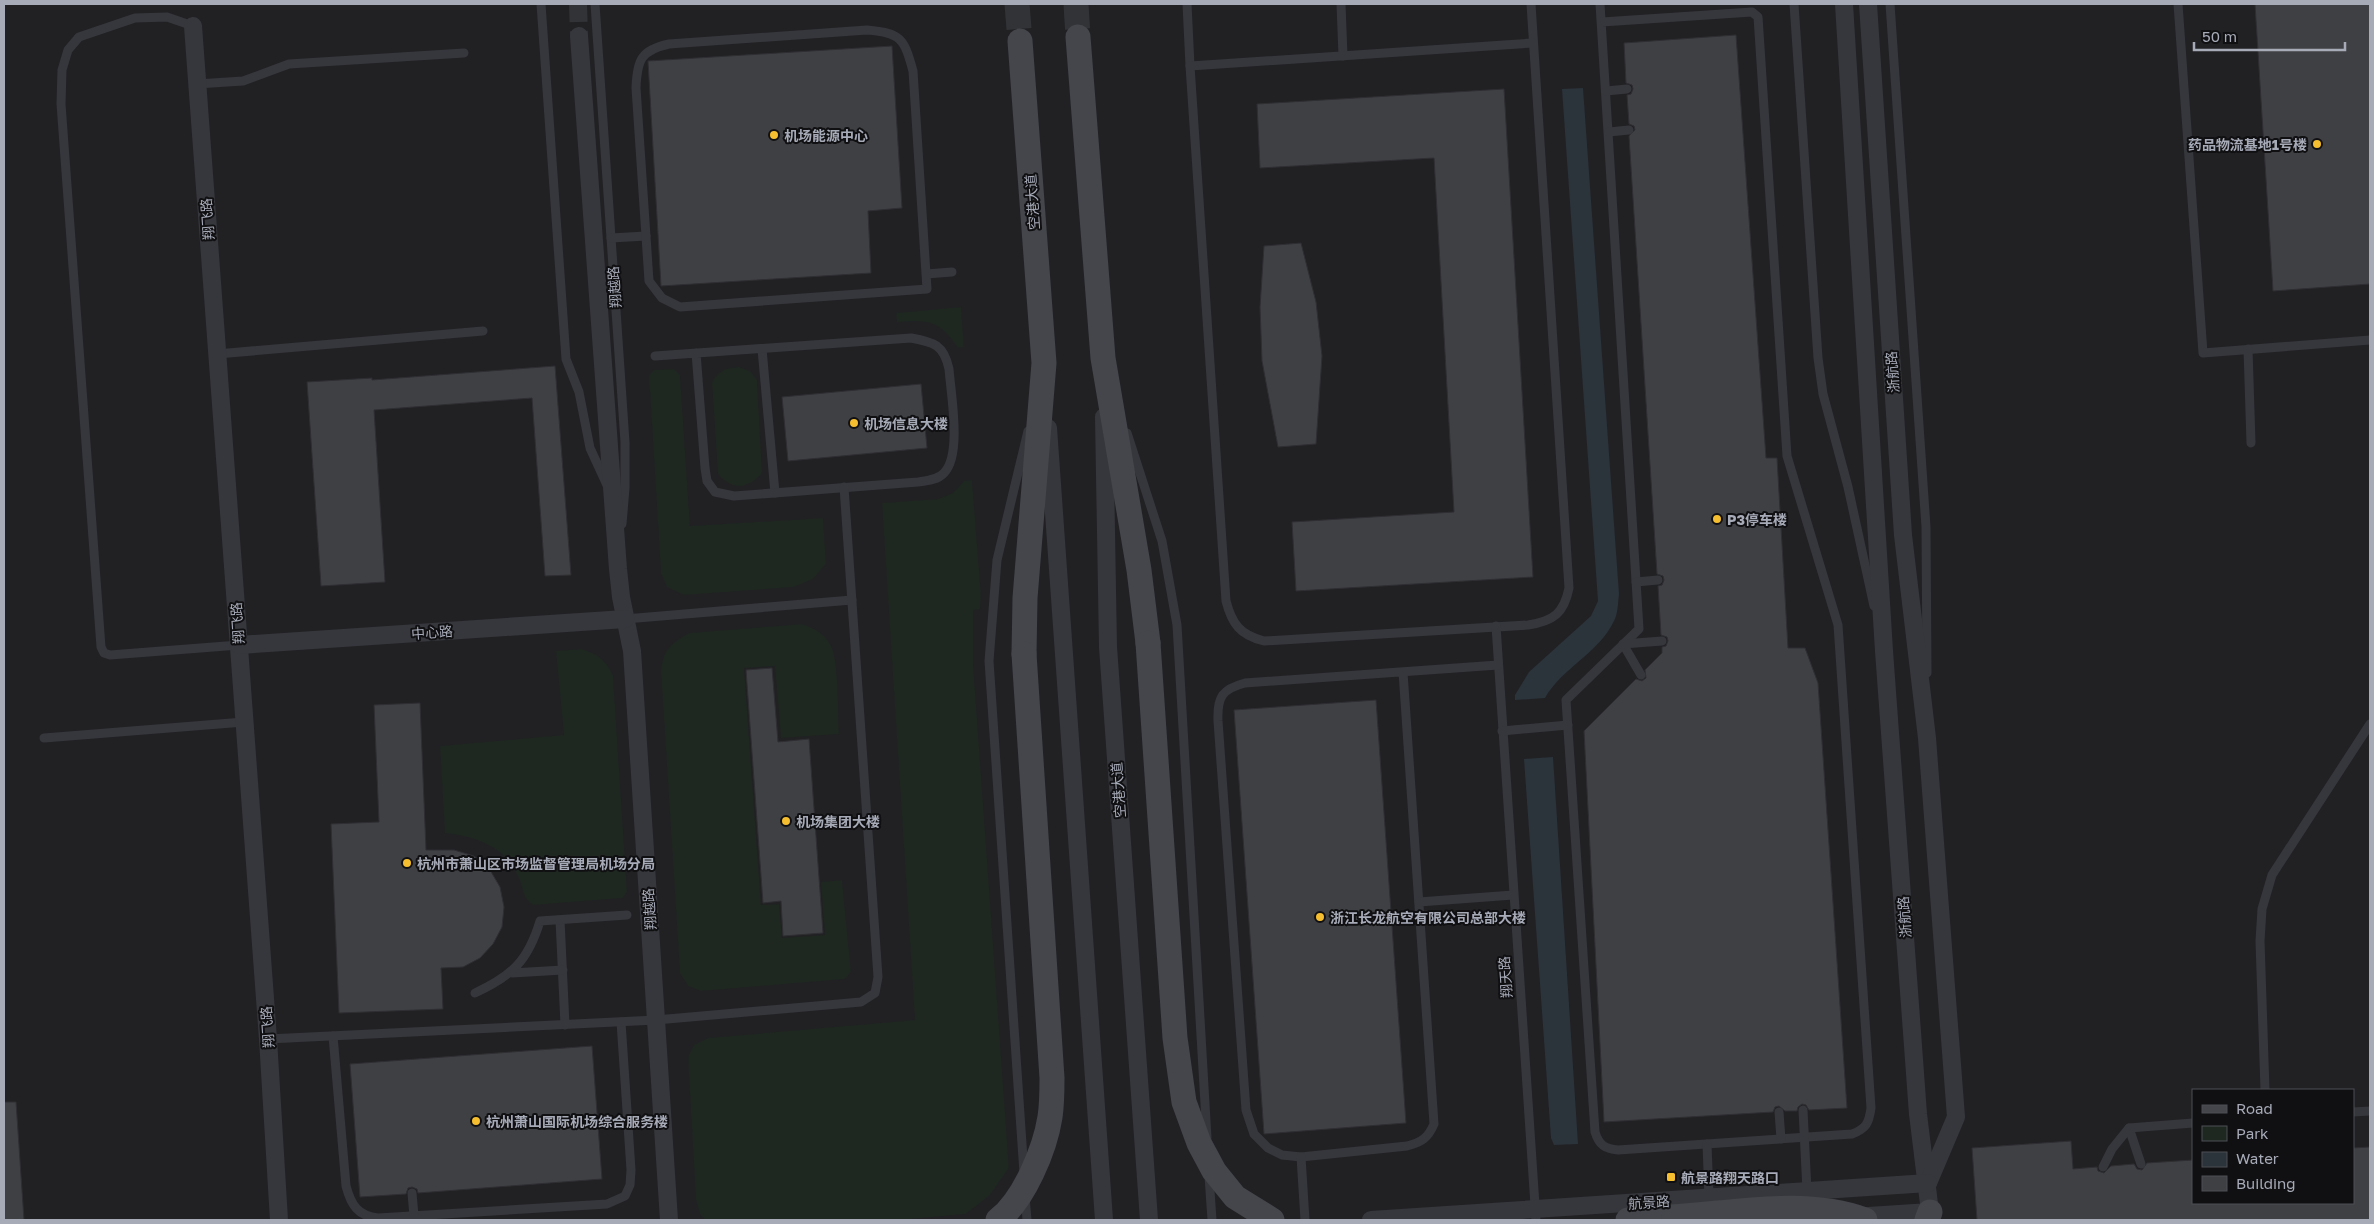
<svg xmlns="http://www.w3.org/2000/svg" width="2374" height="1224" font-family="'Golos Text','Noto Sans SC',sans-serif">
<rect width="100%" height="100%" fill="#151517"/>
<path fill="#212124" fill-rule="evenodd" d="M 4,4 L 2370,4 L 2370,1220 L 4,1220 ZM 2193,1090 L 2353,1090 L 2353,1203 L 2193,1203 Z"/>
<g fill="#1f2721">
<path d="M 961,307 L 964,347 L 958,348 C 939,320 929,320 897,322 L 896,313 Z"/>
<path d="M 739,367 L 750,371 L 757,380 L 762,473 C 749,489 732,491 718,474 L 712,382 C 719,370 726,368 739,367 Z"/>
<path d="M 674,369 L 680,375 L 690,526 L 823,518 L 826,564 L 813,579 L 794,587 L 684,595 L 667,587 L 661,573 L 649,375 L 654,370 Z"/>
<path d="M 972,480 L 981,595 L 980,609 L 973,610 L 973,663 L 1009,1168 L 990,1195 L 966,1214 L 900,1220 L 705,1220 L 700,1214 L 696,1200 L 688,1057 L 694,1045 L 708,1038 L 915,1020 L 882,503 L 938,499 L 953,493 L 964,481 Z"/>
<path d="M 802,624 C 814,628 823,632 830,644 C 839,656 838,716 839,734 L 781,738 L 775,666 L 744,668 L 761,905 L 779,904 L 782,938 L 825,935 L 821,882 L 842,880 L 851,972 L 845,979 L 701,991 L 688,986 L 680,973 L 661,670 C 664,648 671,644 689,633 Z"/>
<path d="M 581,649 C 598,654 605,659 613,675 L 627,892 L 623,898 L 533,905 C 523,899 523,888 519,878 C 505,846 477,837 445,833 L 440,746 L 564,735 L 556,651 Z"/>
</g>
<g fill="#2b333b">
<path d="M 1583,88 L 1619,594 C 1618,602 1618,614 1614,621 C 1599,653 1562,668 1545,698 L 1515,700 L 1515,695 L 1529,672 L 1591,616 L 1598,601 L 1562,89 Z"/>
<path d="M 1553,757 L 1578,1144 L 1554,1145 L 1551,1138 L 1524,759 Z"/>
</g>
<g fill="#3f4044" stroke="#2f2f33">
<path d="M 2255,4 L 2370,4 L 2370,284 L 2273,291 Z"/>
<path d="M 1736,35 L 1766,458 L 1777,458 L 1788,648 L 1805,648 L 1818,683 L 1847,1108 L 1809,1110 L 1806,1105 L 1802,1104 L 1798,1107 L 1797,1111 L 1785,1111 L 1779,1106 L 1775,1107 L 1773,1112 L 1604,1122 L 1584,731 L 1636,679 L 1642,681 L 1646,678 L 1645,670 L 1662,653 L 1662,647 L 1666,646 L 1668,641 L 1667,637 L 1661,635 L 1658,586 L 1662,585 L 1664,580 L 1663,576 L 1657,574 L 1629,136 L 1635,130 L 1634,126 L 1629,124 L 1627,95 L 1631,94 L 1633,89 L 1632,85 L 1626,83 L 1624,43 Z"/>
<path d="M 892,46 L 902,208 L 868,211 L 871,273 L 661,286 L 648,61 Z"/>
<path d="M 1504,89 L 1533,577 L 1296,591 L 1292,522 L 1454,512 L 1434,158 L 1260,168 L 1257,104 Z"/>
<path d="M 1301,243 L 1316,302 L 1322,356 L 1316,444 L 1278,447 L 1262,361 L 1260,307 L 1264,246 Z"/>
<path d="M 555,366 L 571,575 L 545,576 L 532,398 L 374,410 L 385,582 L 321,586 L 307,382 L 372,378 L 372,380 Z"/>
<path d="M 921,384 L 927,448 L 788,461 L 782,397 Z"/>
<path d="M 772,668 L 778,742 L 809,739 L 823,933 L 783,936 L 781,901 L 763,903 L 746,670 Z"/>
<path d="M 1376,700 L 1406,1123 L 1264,1134 L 1234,710 Z"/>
<path d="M 420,703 L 426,850 L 454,850 L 474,856 L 490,870 L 500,887 L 504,907 L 502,927 L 493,944 L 480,958 L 463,967 L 441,968 L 443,1009 L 339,1013 L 331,824 L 379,822 L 374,705 Z"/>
<path d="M 592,1046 L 602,1179 L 418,1193 L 417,1189 L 412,1187 L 408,1188 L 406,1194 L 360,1197 L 350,1064 Z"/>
<path d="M 4,1102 L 16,1102 L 24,1220 L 4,1220 Z"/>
<path d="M 2071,1141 L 2073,1169 L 2097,1167 L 2098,1171 L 2104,1173 L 2111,1166 L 2134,1164 L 2137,1169 L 2142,1170 L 2147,1163 L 2193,1160 L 2193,1203 L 2353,1203 L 2353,1148 L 2370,1147 L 2370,1220 L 1977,1220 L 1972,1148 Z"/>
</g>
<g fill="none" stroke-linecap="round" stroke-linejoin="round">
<path stroke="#323337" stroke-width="18" stroke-dasharray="18 9" stroke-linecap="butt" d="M 578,4 L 579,36"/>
<g stroke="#323337" stroke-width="25" stroke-dasharray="25 12" stroke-linecap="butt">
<path d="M 1017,4 L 1020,41"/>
<path d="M 1076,4 L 1078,37"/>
</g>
<g stroke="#36373c" stroke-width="9">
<path d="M 541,4 L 566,359 L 579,392 L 590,448 L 607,485"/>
<path d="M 595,4 L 625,442 L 625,488 L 622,524"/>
<path d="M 1187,4 L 1190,66"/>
<path d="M 1341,4 L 1343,56"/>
<path d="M 1531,4 L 1569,588 C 1564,613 1554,621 1528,625 L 1264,641 C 1240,635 1232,624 1226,601 L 1190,66 L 1533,43"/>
<path d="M 1600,4 L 1639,629 L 1566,700 L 1595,1132 C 1599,1145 1605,1149 1618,1150 L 1852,1134 C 1866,1129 1869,1123 1871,1108 L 1838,625 L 1787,456 L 1758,17 L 1752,12 L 1602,22"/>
<path d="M 1794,4 L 1818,358 L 1823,394 L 1848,487 L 1874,606"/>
<path d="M 1890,4 L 1926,527 L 1927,673"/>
<path d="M 2178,4 L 2203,353 L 2370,340"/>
<path d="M 193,26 L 167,17 L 135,18 L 79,37 L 68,50 L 62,70 L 61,104 L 101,647 L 104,653 L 110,655 L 239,645"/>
<path d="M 197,84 L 243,81 L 289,64 L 464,53"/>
<path d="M 1606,91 L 1627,89"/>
<path d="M 1609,132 L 1629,130"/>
<path d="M 611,238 L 646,236"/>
<path d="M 926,274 L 913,71 C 904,38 901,33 867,30 L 669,44 C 641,50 637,60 636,88 L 649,281 L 662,298 L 680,307 L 927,289 L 926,274 L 952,272"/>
<path d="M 762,349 L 775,493"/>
<path d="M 2248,349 L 2251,443"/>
<path d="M 217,354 L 483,331"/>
<path d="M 655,356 L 911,338 C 934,342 944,345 949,369 C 951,395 962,455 944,473 C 938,480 926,481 918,482 L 734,496 L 715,492 L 707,481 L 705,468 L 696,353"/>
<path d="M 1127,433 L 1162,541 L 1177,625 L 1207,1138"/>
<path d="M 1636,582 L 1658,580"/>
<path d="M 625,619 L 852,600"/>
<path d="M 1496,626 L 1536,1220"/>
<path d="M 1403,672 L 1434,1124 C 1428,1138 1422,1142 1407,1146 L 1301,1157 L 1282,1155 L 1268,1148 L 1254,1134 L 1246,1110 L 1218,721 C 1217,697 1222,689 1245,683 L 1498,665"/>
<path d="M 1641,675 L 1623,644 L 1662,641"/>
<path d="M 1502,731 L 1568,725"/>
<path d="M 44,738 L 244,722"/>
<path d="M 1419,902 L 1513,895"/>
<path d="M 560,920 L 565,1025"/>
<path d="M 512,973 L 563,970"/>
<path d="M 475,993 C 512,976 528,961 540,921 L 627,915"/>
<path d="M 333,1036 L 346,1186 C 351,1205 358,1216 378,1218 L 607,1204 L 625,1196 L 630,1185 L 631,1170 L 621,1022"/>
<path d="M 268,1039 L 656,1020 L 861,1002 L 875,993 L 878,977 L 844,487"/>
<path d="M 2265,1090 L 2260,941 L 2262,909 L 2272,875 L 2370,724"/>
<path d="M 1803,1110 L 1807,1191"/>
<path d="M 1779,1112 L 1781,1139"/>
<path d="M 2353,1112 L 2370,1111"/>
<path d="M 2129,1128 L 2141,1164"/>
<path d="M 1707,1144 L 1709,1197"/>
<path d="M 1301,1157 L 1305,1220"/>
<path d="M 2103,1167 L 2112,1149 L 2129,1128 L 2193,1123"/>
<path d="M 1024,1173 L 989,661 L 997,560 L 1028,431"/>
<path d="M 1209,1176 L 1212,1220"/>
<path d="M 412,1193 L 414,1216"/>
<path d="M 1025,1196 L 1027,1220"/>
</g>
<g stroke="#36373c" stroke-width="18">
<path d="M 1844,4 L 1884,651 L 1918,1114 L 1930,1212 L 1853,1217"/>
<path d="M 1868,4 L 1903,535 L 1927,738 L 1956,1117 L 1928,1183"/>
<path d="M 193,26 L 268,1039 L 279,1220"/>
<path d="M 579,36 L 618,569 L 621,597 L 632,651 L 669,1220"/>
<path d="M 1104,417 L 1108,647 L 1149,1220"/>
<path d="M 1048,428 L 1104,1220"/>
<path d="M 239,645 L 625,619"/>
<path d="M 1371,1220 L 1928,1183"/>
</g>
<g stroke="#44464c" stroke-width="25">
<path d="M 1078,37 L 1103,358 L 1139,570 L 1148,643"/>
<path d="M 1020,41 L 1044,363 L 1025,598 L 1024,654"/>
<path d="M 1628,1220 L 1674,1217 L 1695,1219"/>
<path d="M 1927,1220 L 1930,1212"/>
</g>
<g stroke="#44464c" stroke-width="25">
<path d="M 1148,643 L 1175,1038 L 1184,1102 L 1199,1143 L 1214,1171 L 1235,1197 L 1272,1220"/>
<path d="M 1674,1217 C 1735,1213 1806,1198 1865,1220"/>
<path d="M 998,1220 C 1024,1200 1045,1149 1050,1117 C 1052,1104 1052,1090 1052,1078 L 1024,654"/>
</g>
</g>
<g fill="#f5be30" stroke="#101012" stroke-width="2">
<circle cx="774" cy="135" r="5"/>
<circle cx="2317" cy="144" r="5"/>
<circle cx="854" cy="423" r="5"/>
<circle cx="1717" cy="519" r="5"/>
<circle cx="786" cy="821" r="5"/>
<circle cx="407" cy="863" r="5"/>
<circle cx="1320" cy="917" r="5"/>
<circle cx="476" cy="1121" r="5"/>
<rect x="1666" y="1172" width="10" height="10" rx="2.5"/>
</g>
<g text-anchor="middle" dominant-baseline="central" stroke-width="4" stroke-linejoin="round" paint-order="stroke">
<g font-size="14" font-weight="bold" fill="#a7abb8" stroke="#101012" text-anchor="start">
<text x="784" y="135">机场能源中心</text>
<text x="2307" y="144" text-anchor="end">药品物流基地1号楼</text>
<text x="864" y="423">机场信息大楼</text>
<text x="1727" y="519">P3停车楼</text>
<text x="796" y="821">机场集团大楼</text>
<text x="417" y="863">杭州市萧山区市场监督管理局机场分局</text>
<text x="1330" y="917">浙江长龙航空有限公司总部大楼</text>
<text x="486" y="1121">杭州萧山国际机场综合服务楼</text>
<text x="1681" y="1177">航景路翔天路口</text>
</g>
<g font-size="14" fill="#a7abb8" stroke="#101012">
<text transform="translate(1032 202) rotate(-94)">空港大道</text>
<text transform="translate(207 219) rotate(-94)">翔飞路</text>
<text transform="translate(614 287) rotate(-94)">翔越路</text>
<text transform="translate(1892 372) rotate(-94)">浙航路</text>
<text transform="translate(237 623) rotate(-94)">翔飞路</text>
<text transform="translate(432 632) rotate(-4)">中心路</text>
<text transform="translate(1118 790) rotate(-94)">空港大道</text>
<text transform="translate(649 909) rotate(-94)">翔越路</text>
<text transform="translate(1904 917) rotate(-94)">浙航路</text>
<text transform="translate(1505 977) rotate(-94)">翔天路</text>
<text transform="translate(267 1027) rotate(-94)">翔飞路</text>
<text transform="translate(1649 1202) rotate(-4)">航景路</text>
</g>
</g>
<rect width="2374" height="1224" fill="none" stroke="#a7abb8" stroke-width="10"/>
<rect x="2192" y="1089" width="162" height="115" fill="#101012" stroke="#4c4e54"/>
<rect x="2202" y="1105" width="25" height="8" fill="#44464c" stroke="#4c4e54"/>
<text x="2236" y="1114" font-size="15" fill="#a7abb8">Road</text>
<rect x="2202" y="1126" width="25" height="15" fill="#1f2721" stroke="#4c4e54"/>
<text x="2236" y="1139" font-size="15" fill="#a7abb8">Park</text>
<rect x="2202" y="1152" width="25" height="15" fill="#2b333b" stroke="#4c4e54"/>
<text x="2236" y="1164" font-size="15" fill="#a7abb8">Water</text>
<rect x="2202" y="1176" width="25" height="15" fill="#3f4044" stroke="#4c4e54"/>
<text x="2236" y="1189" font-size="15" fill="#a7abb8">Building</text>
<path d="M2194 42v8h151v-8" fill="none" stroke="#a7abb8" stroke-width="2.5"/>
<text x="2202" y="42" font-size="15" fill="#a7abb8" stroke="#101012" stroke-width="4" paint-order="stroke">50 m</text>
</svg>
